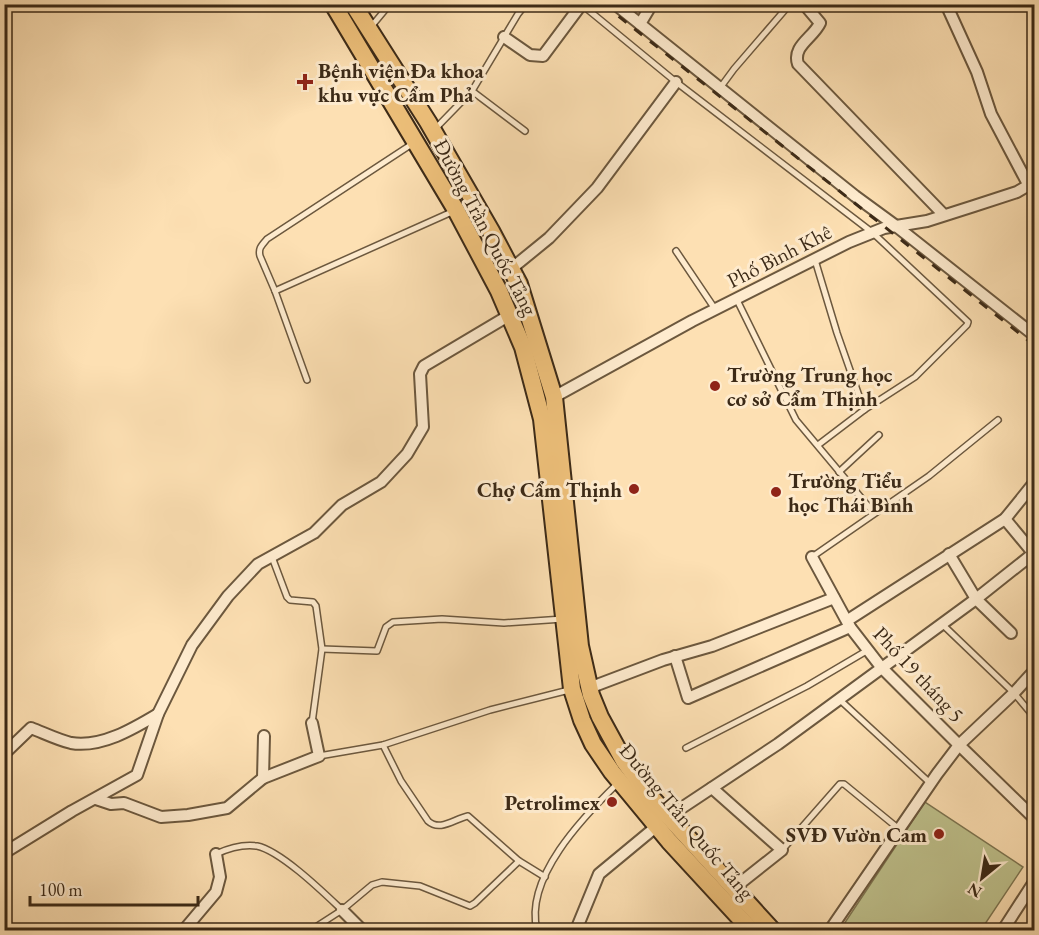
<svg xmlns="http://www.w3.org/2000/svg" width="1039" height="935" font-family="'EB Garamond',serif">
<rect width="100%" height="100%" fill="#fde0b3"/>
<filter id="stains"><feTurbulence type="fractalNoise" baseFrequency=".00333" numOctaves="4"/><feColorMatrix values="0 0 0 0 .2 0 0 0 0 .09 0 0 0 0 .02 0 0 0 .5 -.17"/></filter>
<radialGradient id="worn" r=".72"><stop offset=".6" stop-color="#630" stop-opacity="0"/><stop offset="1" stop-color="#630" stop-opacity=".3"/></radialGradient>
<path fill="#bfc28d" stroke="#7e7652" stroke-width="1.5" d="M 925,802 L 1023,867 L 981,930 L 840,930 Z"/>
<g fill="none" stroke-linecap="round" stroke-linejoin="round">
<g stroke="#6c583e" stroke-width="8">
<g id="service">
<path d="M 581,4 L 676,82 L 873,233 L 968,322 L 967,325 L 915,377 L 864,410 L 818,445"/>
<path d="M 370,28 L 390,4"/>
<path d="M 720,88 L 734,69 L 790,4"/>
<path d="M 472,91 L 525,131"/>
<path d="M 434,130 L 472,91 L 518,14 L 526,4"/>
<path d="M 676,251 L 715,309"/>
<path d="M 815,260 L 837,333 L 864,410"/>
<path d="M 275,291 L 454,211"/>
<path d="M 737,300 L 796,420 L 874,513"/>
<path d="M 307,380 L 275,291 L 260,256 C 258,248 262,245 267,239 L 412,144"/>
<path d="M 839,472 L 879,435"/>
<path d="M 272,557 L 287,597 L 290,600 L 313,602 L 316,606 L 322,649 L 312,723"/>
<path d="M 812,557 L 929,476 L 998,420"/>
<path d="M 942,624 L 1014,693 L 1034,717"/>
<path d="M 322,649 L 377,651 L 386,627 L 393,622 L 442,619 L 504,623 L 563,619"/>
<path d="M 840,700 L 930,783"/>
<path d="M 383,745 L 401,781 L 428,821 C 440,832 454,819 468,816 L 519,861"/>
<path d="M 686,748 L 807,686 L 868,650"/>
<path d="M 319,756 L 383,745 L 490,710 L 569,690"/>
<path d="M 782,850 L 840,784 L 844,784 L 899,829"/>
<path d="M 216,854 C 229,848 243,844 257,846 C 281,851 324,893 342,910"/>
<path d="M 682,929 L 685,930"/>
<path d="M 311,930 L 342,910 L 372,885 L 382,882 L 420,886 L 470,906 L 475,903 L 519,861 L 545,877"/>
<path d="M 537,930 C 524,878 583,817 618,783"/>
</g>
</g>
<g stroke="#6c583e" stroke-width="14">
<g id="minor">
<path d="M 615,4 L 855,196 L 896,226 L 1034,335"/>
<path d="M 804,4 L 820,23 C 813,38 792,46 798,64 L 944,215"/>
<path d="M 946,4 L 977,72 L 991,114 L 1029,186"/>
<path d="M 640,24 L 652,4"/>
<path d="M 504,37 L 530,55 L 543,56 L 581,5"/>
<path d="M 511,269 L 549,238 L 597,188 L 676,82"/>
<path d="M 554,397 L 692,321 L 849,242 L 884,228 L 927,221 L 974,206 L 1017,192 L 1034,182"/>
<path d="M 1005,519 L 1034,554"/>
<path d="M 949,554 L 976,599 L 1011,633"/>
<path d="M 812,557 L 850,627 L 881,667 L 959,745 L 937,774 L 830,930"/>
<path d="M 848,620 L 1005,519 L 1034,483"/>
<path d="M 675,656 L 688,698 L 850,627"/>
<path d="M 1034,671 L 1014,693 L 959,745 L 1034,818"/>
<path d="M 589,688 L 663,660 L 712,646 L 834,598"/>
<path d="M 4,754 L 31,728 C 44,733 58,740 71,743 C 101,748 133,729 158,714"/>
<path d="M 263,778 L 319,756 L 312,723"/>
<path d="M 712,788 L 782,850 L 734,888"/>
<path d="M 96,799 L 111,804 L 124,803 L 161,817 L 188,815 L 227,808 L 263,778 L 264,736"/>
<path d="M 668,817 L 778,744 L 976,599 L 1034,553"/>
<path d="M 4,853 L 72,811 L 137,775 L 158,714 L 192,645 L 228,596 L 258,564 L 314,533 L 342,505 L 381,482 L 407,454 L 423,427 L 420,374 L 424,366 L 508,316"/>
<path d="M 342,910 L 362,930"/>
<path d="M 184,930 L 216,892 L 220,877 L 216,854"/>
<path d="M 576,930 L 599,874 L 657,826"/>
<path d="M 1003,930 L 1034,882"/>
</g>
</g>
<g stroke="#3c2a17" stroke-width="20">
<g id="trunk">
<path d="M 333,4 L 456,210 L 499,291 L 523,347 L 542,419 L 572,689 L 582,720 L 593,744 L 612,772 L 669,841 L 751,930"/>
<path d="M 353,4 L 428,122 L 491,231 L 519,284 L 554,397 L 580,646 L 591,695 L 600,717 L 624,761 L 649,795 L 772,930"/>
</g>
</g>
<use href="#service" stroke="#feebce" stroke-width="5"/>
<use href="#minor" stroke="#feebce" stroke-width="10"/>
<use href="#trunk" stroke="#eec07a" stroke-width="16"/>
<path stroke="#3c2a17" stroke-width="3" stroke-dasharray="10 10" stroke-linecap="butt" d="M 603,4 L 1034,345"/>
</g>
<g fill="#8f2418" stroke="#feebce" stroke-width="2">
<path d="M302 73h6v6h6v6h-6v6h-6v-6h-6v-6h6z"/>
<circle cx="715" cy="386" r="6"/>
<circle cx="634" cy="489" r="6"/>
<circle cx="776" cy="492" r="6"/>
<circle cx="612" cy="802" r="6"/>
<circle cx="939" cy="834" r="6"/>
</g>
<g text-anchor="middle" dominant-baseline="central" stroke-width="6" stroke-linejoin="round" paint-order="stroke">
<g font-size="21" font-weight="bold" fill="#3c2a17" stroke="#feebce" text-anchor="start">
<text x="318" y="70">Bệnh viện Đa khoa<tspan x="318" dy="24">khu vực Cẩm Phả</tspan></text>
<text x="727" y="374">Trường Trung học<tspan x="727" dy="24">cơ sở Cẩm Thịnh</tspan></text>
<text x="788" y="480">Trường Tiểu<tspan x="788" dy="24">học Thái Bình</tspan></text>
<text x="622" y="489" text-anchor="end">Chợ Cẩm Thịnh</text>
<text x="600" y="802" text-anchor="end">Petrolimex</text>
<text x="927" y="834" text-anchor="end">SVĐ Vườn Cam</text>
</g>
<g font-size="21" fill="#3c2a17" stroke="#feebce">
<text transform="translate(486 227) rotate(62)">Đường Trần Quốc Tảng</text>
<text transform="translate(779 256) rotate(-27)">Phố Bình Khê</text>
<text transform="translate(919 674) rotate(47)">Phố 19 tháng 5</text>
<text transform="translate(687 821) rotate(50)">Đường Trần Quốc Tảng</text>
</g>
</g>
<rect width="1039" height="935" fill="none" stroke="#fde0b3" stroke-width="24"/>
<rect x="6" y="6" width="1027" height="923" fill="none" stroke="#3c2a17" stroke-width="3"/>
<rect x="12" y="12" width="1015" height="911" fill="none" stroke="#3c2a17" stroke-width="1.5"/>
<g transform="translate(982 878) rotate(210)" stroke="#feebce" stroke-width="4.5" paint-order="stroke">
<path d="M0-4.5L10 22L0 15L-10 22Z" fill="#3c2a17"/>
<text y="-9" font-size="16" font-weight="bold" text-anchor="middle" fill="#3c2a17">N</text>
</g>
<path d="M30 896v9h168v-9" fill="none" stroke="#3c2a17" stroke-width="3"/>
<text x="39" y="896" font-size="18" fill="#3c2a17" stroke="#feebce" stroke-width="4.5" paint-order="stroke">100 m</text>
<rect width="100%" height="100%" filter="url(#stains)"/>
<rect width="100%" height="100%" fill="url(#worn)"/>
</svg>
